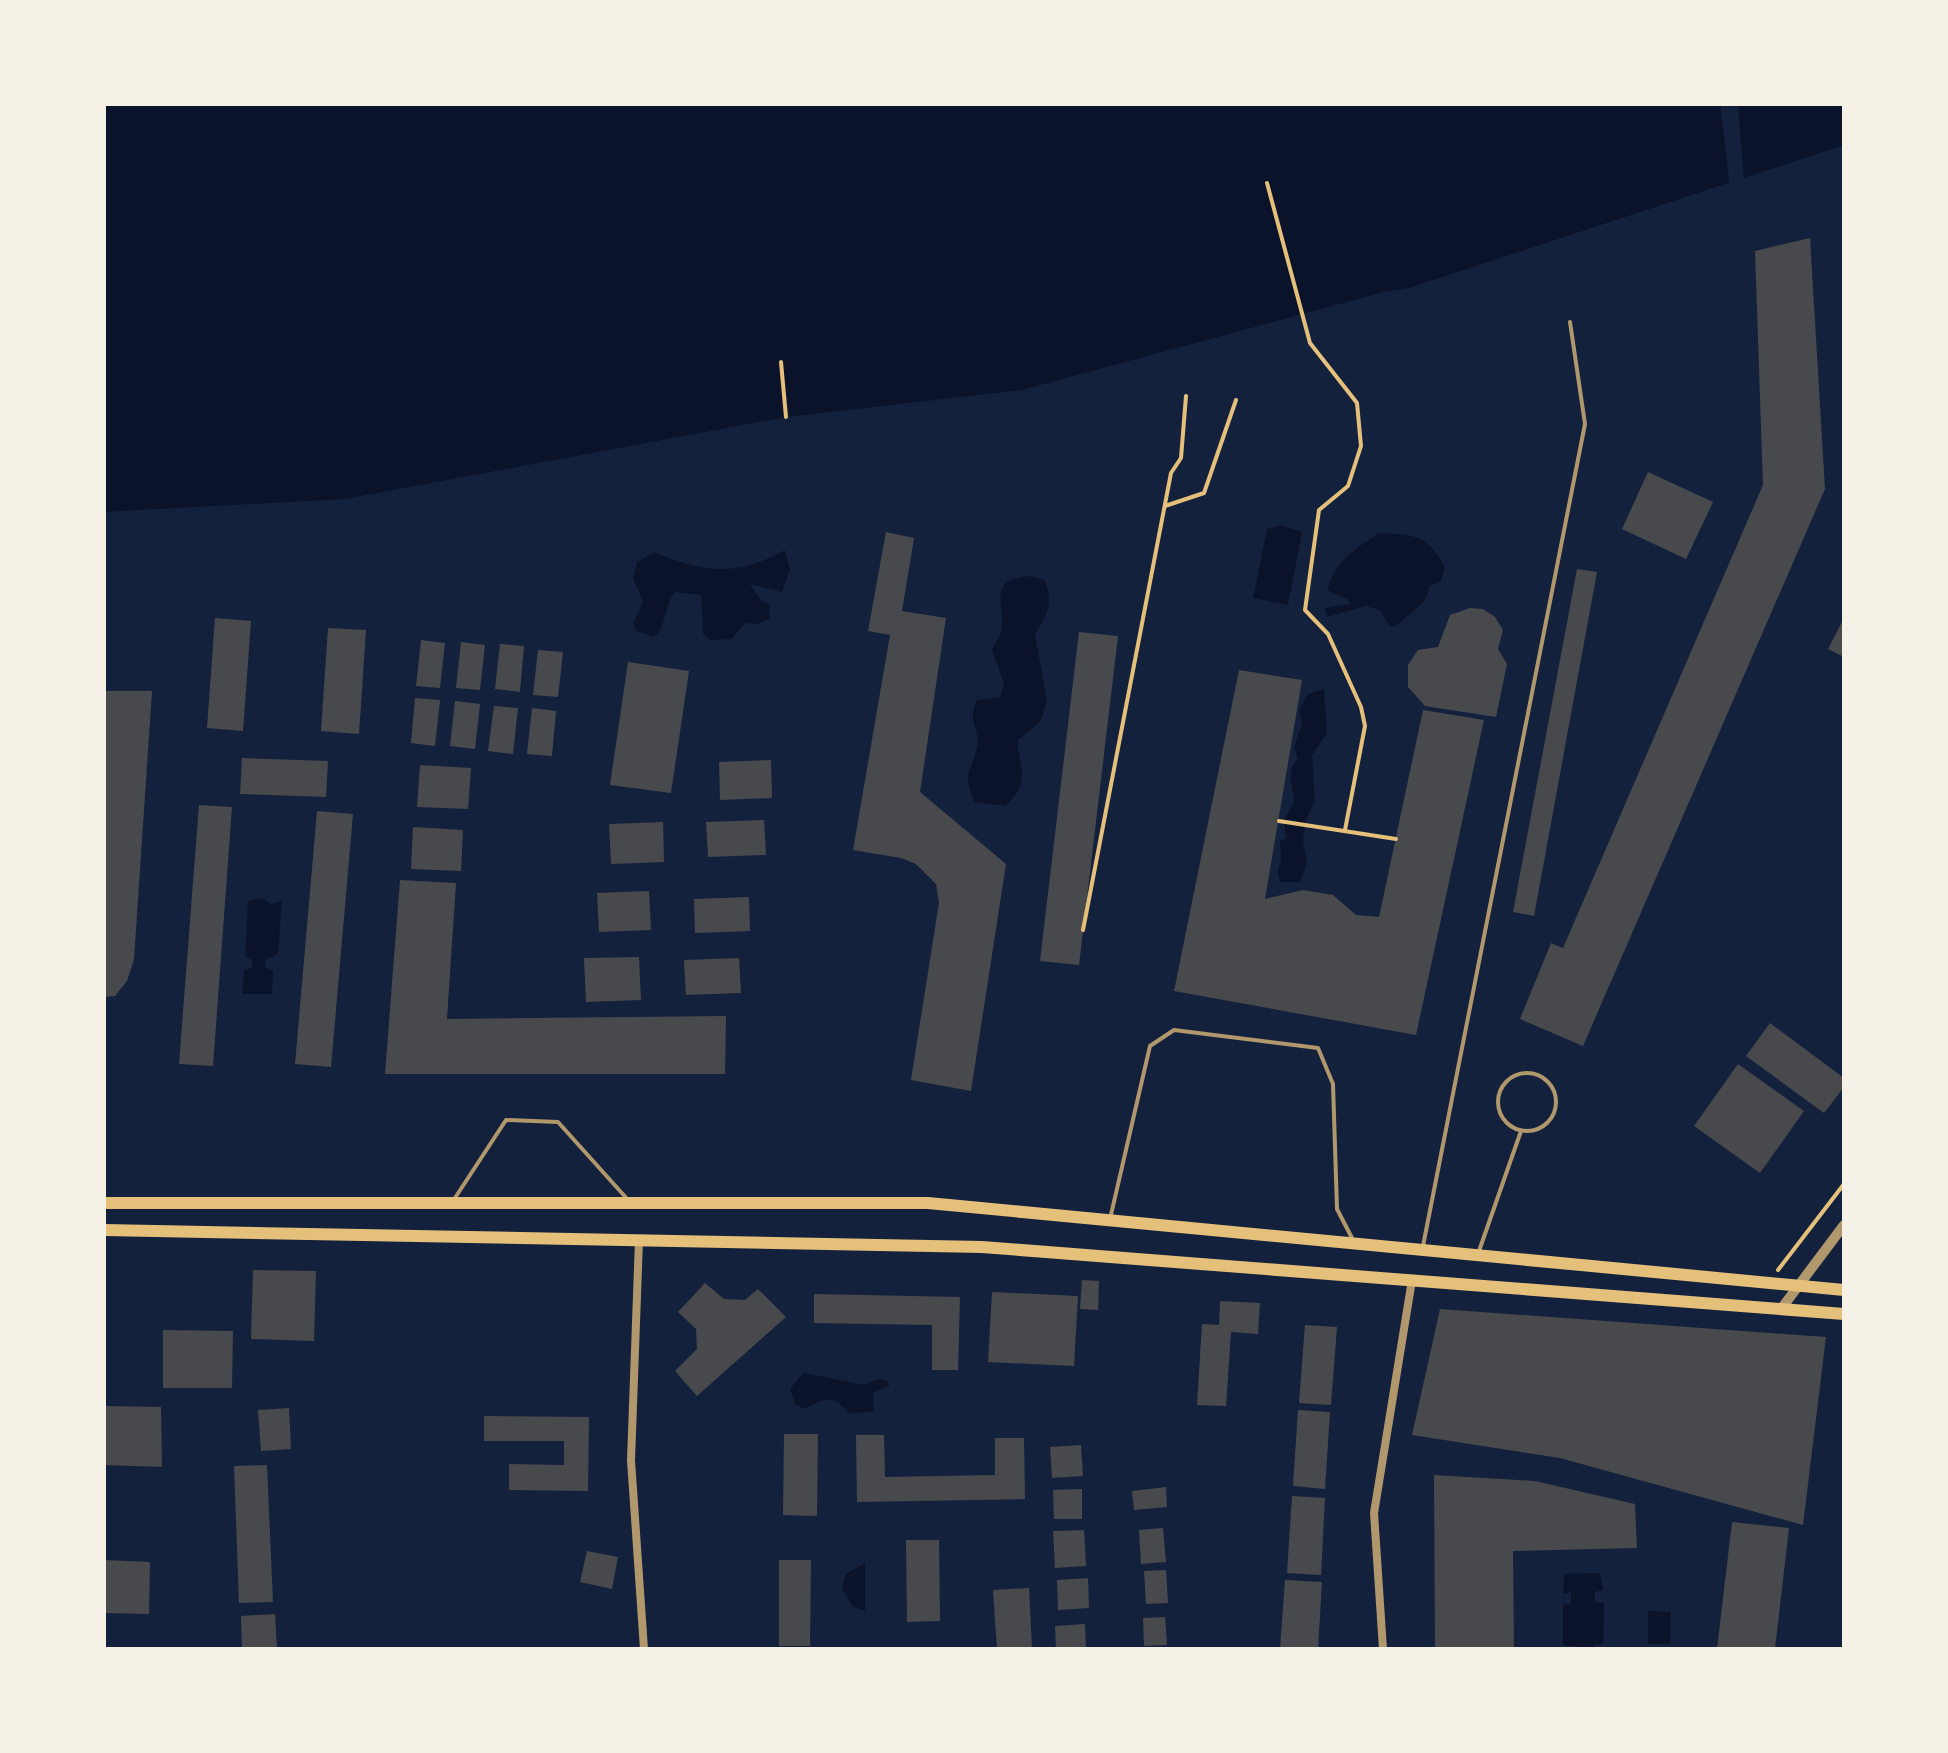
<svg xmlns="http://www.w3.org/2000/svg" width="1948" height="1753" font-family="'Fira Sans',sans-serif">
<rect width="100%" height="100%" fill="#14213d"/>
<g fill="#0b132b">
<path d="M 104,104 L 1844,104 L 1844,145 L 1409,288 L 1384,292 L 1022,390 L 786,417 L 345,499 L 104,512 Z"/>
<path d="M 1280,525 L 1302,532 L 1288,605 L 1253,598 L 1267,529 Z"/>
<path d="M 1379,533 C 1416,535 1426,534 1445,567 L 1441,581 L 1430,586 L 1425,601 L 1396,626 L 1390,627 L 1380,610 L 1366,606 L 1327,617 L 1325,608 L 1350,604 L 1348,599 L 1327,590 C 1335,561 1355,549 1379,533 Z"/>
<path d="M 785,550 L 790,569 L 782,592 L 750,584 L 760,599 L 770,605 L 769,619 L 758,624 L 745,623 L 732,639 L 711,640 L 703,634 L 701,595 L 675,592 C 663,607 668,624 654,637 L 636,631 L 633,623 L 643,602 L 633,578 L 637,562 L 654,552 C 704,573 737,577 785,550 Z"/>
<path d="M 1028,576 L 1044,580 C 1055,603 1047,614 1035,635 L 1047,700 L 1041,721 L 1017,741 C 1021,770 1030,785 1005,806 L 975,802 C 961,774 971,773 977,748 C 981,729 966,722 977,700 L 1000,697 L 1004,684 L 992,650 C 996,642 1002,634 1002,625 C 1004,600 988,581 1028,576 Z"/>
<path d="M 1324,689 L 1327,733 L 1312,755 L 1315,801 L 1306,820 L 1303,840 L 1307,864 L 1300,882 L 1280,882 L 1277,872 L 1281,860 L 1280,841 L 1286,838 L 1284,820 L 1294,802 C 1293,784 1285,774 1298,758 L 1294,748 L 1302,723 L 1299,711 L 1308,694 Z"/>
<path d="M 262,898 L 271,904 L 282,901 L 278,954 L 265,960 L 266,968 L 273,971 L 272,994 L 242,994 L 244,970 L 252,967 L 253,961 L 245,956 L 248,901 Z"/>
<path d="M 803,1373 L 865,1385 L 877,1379 L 886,1380 L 890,1385 L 873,1393 L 874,1411 L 849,1414 C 833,1393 825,1399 804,1409 L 795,1404 L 790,1389 Z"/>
<path d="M 865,1563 L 865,1611 L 852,1606 L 842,1588 L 846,1574 Z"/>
<path d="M 1600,1573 L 1603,1590 L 1595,1592 L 1595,1602 L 1604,1603 L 1603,1644 L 1594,1645 L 1593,1649 L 1563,1645 L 1563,1605 L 1571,1604 L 1571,1592 L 1563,1594 L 1564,1574 Z"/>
<path d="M 1648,1611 L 1671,1612 L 1670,1644 L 1648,1644 Z"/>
</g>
<path fill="#14213d" d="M 1720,104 L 1738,104 L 1744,182 L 1730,187 Z"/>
<g fill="#48494c">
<path d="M 1810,238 L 1825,489 L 1583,1046 L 1520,1019 L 1551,943 L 1563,948 L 1763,485 L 1755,251 Z"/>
<path d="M 1648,472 L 1713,502 L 1686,559 L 1622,529 Z"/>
<path d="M 886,532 L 914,538 L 902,611 L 946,618 L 920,792 L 1006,864 L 971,1091 L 911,1080 L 939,903 L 936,884 L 916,864 L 901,858 L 853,850 L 890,635 L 868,631 Z"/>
<path d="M 1577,569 L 1597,572 L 1534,916 L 1513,912 Z"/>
<path d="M 1470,608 L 1483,609 L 1495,617 L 1503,630 L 1498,649 L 1507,664 L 1496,717 L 1425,706 L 1408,687 L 1408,665 L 1418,650 L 1438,647 L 1450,615 Z"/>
<path d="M 215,618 L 251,621 L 243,731 L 207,728 Z"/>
<path d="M 1844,618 L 1844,657 L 1828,649 Z"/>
<path d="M 328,628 L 366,630 L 359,734 L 321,731 Z"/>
<path d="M 1079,632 L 1118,636 L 1079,965 L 1040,961 Z"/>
<path d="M 421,640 L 445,643 L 440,688 L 416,686 Z"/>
<path d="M 461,642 L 485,645 L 480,690 L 456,688 Z"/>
<path d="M 500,644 L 524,646 L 520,692 L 495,689 Z"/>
<path d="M 538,650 L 563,652 L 558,697 L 533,695 Z"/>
<path d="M 628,662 L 689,671 L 671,793 L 610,785 Z"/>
<path d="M 1239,670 L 1302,680 L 1265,899 L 1303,890 L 1333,895 L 1356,915 L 1379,917 L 1423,710 L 1484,720 L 1416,1035 L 1174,991 Z"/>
<path d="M 104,691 L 152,691 L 134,959 L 127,981 L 115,996 L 104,997 Z"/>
<path d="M 415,698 L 440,700 L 435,746 L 411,743 Z"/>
<path d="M 455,701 L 480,704 L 475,749 L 450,746 Z"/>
<path d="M 494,706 L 518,708 L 513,754 L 488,751 Z"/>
<path d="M 532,708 L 556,711 L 552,756 L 527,754 Z"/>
<path d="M 242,758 L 328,761 L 326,797 L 240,794 Z"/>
<path d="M 771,760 L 772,798 L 720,800 L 719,762 Z"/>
<path d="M 420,765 L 471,768 L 468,809 L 417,807 Z"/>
<path d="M 199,805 L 232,807 L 213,1066 L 179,1064 Z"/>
<path d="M 317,811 L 353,814 L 331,1067 L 295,1064 Z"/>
<path d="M 764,820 L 766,855 L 708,857 L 706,822 Z"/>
<path d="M 663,822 L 664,862 L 611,864 L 609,824 Z"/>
<path d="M 413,827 L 463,830 L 461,871 L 411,869 Z"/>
<path d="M 400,880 L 456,883 L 447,1019 L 726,1016 L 725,1074 L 385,1074 Z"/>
<path d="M 649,891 L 651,930 L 599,932 L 597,893 Z"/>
<path d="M 749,897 L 750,931 L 695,933 L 694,899 Z"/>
<path d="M 639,957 L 641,1000 L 586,1002 L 584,958 Z"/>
<path d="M 739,958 L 741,993 L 686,995 L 684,960 Z"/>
<path d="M 1770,1023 L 1844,1078 L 1844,1087 L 1824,1113 L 1746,1056 Z"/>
<path d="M 1738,1064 L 1804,1111 L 1760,1173 L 1694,1126 Z"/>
<path d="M 253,1270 L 316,1271 L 314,1341 L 251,1339 Z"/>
<path d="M 1082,1280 L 1099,1281 L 1098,1310 L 1080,1309 Z"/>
<path d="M 705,1283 L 724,1299 L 745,1300 L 758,1289 L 786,1317 L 697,1396 L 675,1371 L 697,1349 L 696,1329 L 678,1312 Z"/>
<path d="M 992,1292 L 1078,1296 L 1074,1366 L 988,1362 Z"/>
<path d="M 814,1294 L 960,1297 L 958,1370 L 932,1370 L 932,1325 L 814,1323 Z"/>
<path d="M 1220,1301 L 1260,1303 L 1258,1334 L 1231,1332 L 1226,1406 L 1197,1405 L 1202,1324 L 1219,1325 Z"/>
<path d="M 1440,1309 L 1826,1337 L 1803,1525 L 1560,1458 L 1412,1435 Z"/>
<path d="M 1305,1325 L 1337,1327 L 1331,1405 L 1299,1403 Z"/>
<path d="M 163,1330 L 233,1331 L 232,1388 L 163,1388 Z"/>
<path d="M 104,1406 L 161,1407 L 162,1467 L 104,1465 Z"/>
<path d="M 289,1408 L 291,1449 L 261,1451 L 258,1410 Z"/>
<path d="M 1298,1410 L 1330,1412 L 1325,1489 L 1293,1486 Z"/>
<path d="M 484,1416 L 589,1417 L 588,1491 L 509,1490 L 509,1464 L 564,1465 L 564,1441 L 484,1441 Z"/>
<path d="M 784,1434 L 818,1434 L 817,1516 L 783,1515 Z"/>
<path d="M 856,1435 L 884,1435 L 885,1477 L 995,1475 L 995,1438 L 1024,1438 L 1025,1499 L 857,1502 Z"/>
<path d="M 1081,1445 L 1083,1476 L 1052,1478 L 1050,1447 Z"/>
<path d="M 267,1465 L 273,1602 L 239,1603 L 234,1466 Z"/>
<path d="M 1434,1475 L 1535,1481 L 1635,1504 L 1637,1548 L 1513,1551 L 1514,1649 L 1435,1649 Z"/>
<path d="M 1166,1487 L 1167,1507 L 1134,1510 L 1132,1491 Z"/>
<path d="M 1082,1489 L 1082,1519 L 1054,1519 L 1053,1490 Z"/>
<path d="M 1292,1496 L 1325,1498 L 1321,1575 L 1287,1573 Z"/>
<path d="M 1732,1522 L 1789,1528 L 1775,1649 L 1717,1649 Z"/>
<path d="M 1163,1528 L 1166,1562 L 1141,1564 L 1139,1530 Z"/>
<path d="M 1084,1530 L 1086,1566 L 1055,1568 L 1053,1531 Z"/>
<path d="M 906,1540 L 939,1540 L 940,1621 L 907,1622 Z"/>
<path d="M 587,1551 L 618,1557 L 612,1589 L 580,1582 Z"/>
<path d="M 104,1560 L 150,1562 L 149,1614 L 104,1613 Z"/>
<path d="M 779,1560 L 811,1560 L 810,1646 L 779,1646 Z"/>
<path d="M 1166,1570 L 1168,1603 L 1146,1604 L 1144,1571 Z"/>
<path d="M 1088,1578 L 1089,1608 L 1058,1610 L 1057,1580 Z"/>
<path d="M 1285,1580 L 1322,1582 L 1318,1649 L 1280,1649 Z"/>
<path d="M 1029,1588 L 1032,1649 L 997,1649 L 993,1590 Z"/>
<path d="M 275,1614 L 277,1649 L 242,1649 L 241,1616 Z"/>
<path d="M 1165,1617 L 1167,1645 L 1144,1646 L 1143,1618 Z"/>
<path d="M 1085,1624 L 1086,1649 L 1056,1649 L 1055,1626 Z"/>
</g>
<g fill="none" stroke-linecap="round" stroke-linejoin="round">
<g stroke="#e5c07b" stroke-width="4">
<path d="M 1267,183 L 1310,343 L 1357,403 L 1361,446 L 1348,486 L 1319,510 L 1305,610 L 1328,634 L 1361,707 L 1365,726 L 1345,830"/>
<path d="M 781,362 L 786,417"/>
<path d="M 1165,506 L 1204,493 L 1236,400"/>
<path d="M 1279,821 L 1396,839"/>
<path d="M 1083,930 L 1171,473 L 1181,458 L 1186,396"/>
<path d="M 1778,1270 L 1844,1184"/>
</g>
<g stroke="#b1986c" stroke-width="4">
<circle cx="1527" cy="1102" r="29"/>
<path d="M 453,1201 L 506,1120 L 558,1122 L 629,1201"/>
<path d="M 1110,1219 L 1150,1046 L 1174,1030 L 1318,1048 L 1333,1084 L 1337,1209 L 1353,1240"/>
<path d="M 1423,1246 L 1585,424 L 1570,322"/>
<path d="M 1479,1251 L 1521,1131"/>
</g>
<g stroke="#b1986c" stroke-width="8">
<path d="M 639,1240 L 631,1460 L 644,1649"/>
<path d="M 1383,1649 L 1374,1513 L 1412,1280"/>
</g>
<path stroke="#b1986c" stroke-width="10" d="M 1781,1309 L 1844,1225"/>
<g stroke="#e5c07b" stroke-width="12">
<path d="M 104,1203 L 928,1203 L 1844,1290"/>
<path d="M 104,1230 L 982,1247 L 1844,1314"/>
</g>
</g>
<rect width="1948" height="1753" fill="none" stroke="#f6f1e7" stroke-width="212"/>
</svg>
